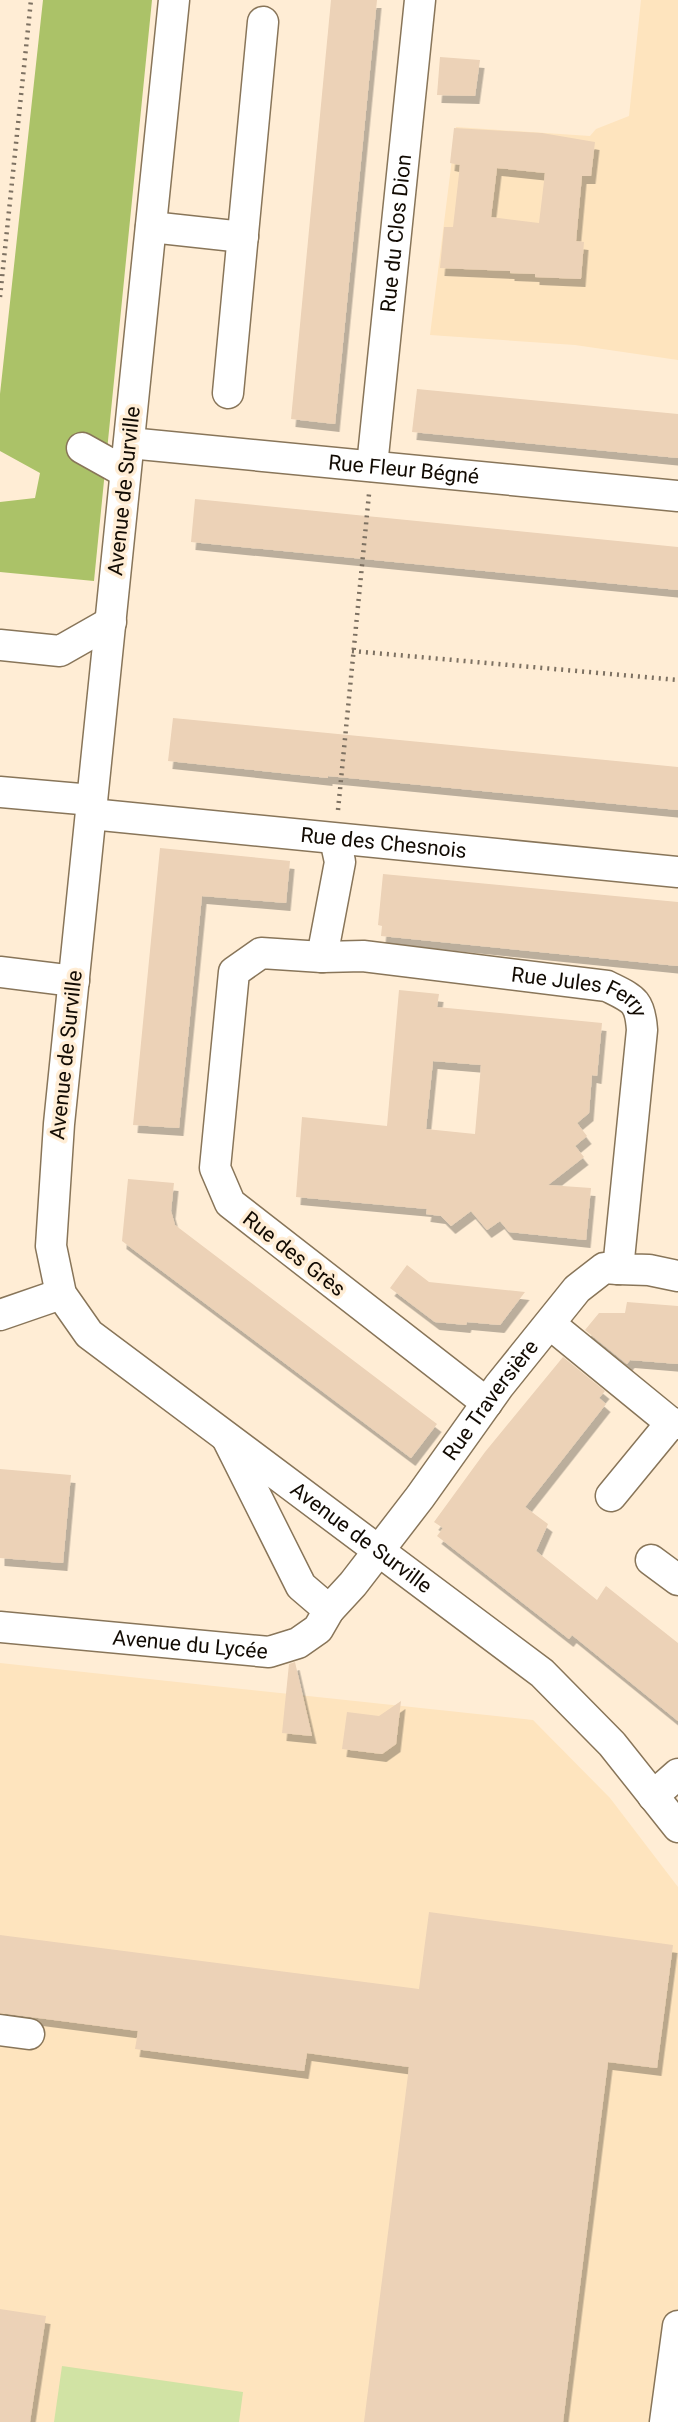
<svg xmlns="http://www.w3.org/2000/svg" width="678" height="2422" font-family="Roboto,sans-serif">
<defs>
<filter id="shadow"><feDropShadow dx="4.5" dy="8" stdDeviation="0" flood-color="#0004"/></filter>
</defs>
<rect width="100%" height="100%" fill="#ffedd5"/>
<g fill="#fee4be">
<path d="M 641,0 L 678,0 L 678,360 L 575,345 L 430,335 L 456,127 L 590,136 L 596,129 L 629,116 Z"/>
<path d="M 0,1663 L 533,1720 L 610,1798 L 678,1887 L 678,2422 L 0,2422 Z"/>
</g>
<path fill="#d1e3a4" d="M 62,2366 L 243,2392 L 239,2422 L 54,2422 Z"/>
<path fill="#abc268" d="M 43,0 L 152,0 L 94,581 L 0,572 L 0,502 L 35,498 L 40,473 L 0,451 L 0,394 Z"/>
<g fill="#ecd2b7" fill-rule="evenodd" filter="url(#shadow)">
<path d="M 331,0 L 377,0 L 335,424 L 291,419 Z"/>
<path d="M 440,57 L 480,60 L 475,96 L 437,95 Z"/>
<path d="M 454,128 L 542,133 L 595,142 L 591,176 L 582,176 L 576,241 L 584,242 L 581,279 L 535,277 L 535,274 L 510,273 L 510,271 L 440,268 L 444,227 L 453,227 L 460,165 L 450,163 ZM 497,168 L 545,173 L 539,223 L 491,217 Z"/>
<path d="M 417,389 L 678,414 L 678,458 L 412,432 Z"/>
<path d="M 195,499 L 678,547 L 678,590 L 191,542 Z"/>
<path d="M 173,718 L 678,767 L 678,810 L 328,776 L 328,778 L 168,761 Z"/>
<path d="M 160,848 L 290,861 L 286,903 L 202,896 L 179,1128 L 133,1125 Z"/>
<path d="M 383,874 L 678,902 L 678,966 L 381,936 L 382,926 L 378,925 Z"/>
<path d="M 399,990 L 439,994 L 437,1007 L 602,1023 L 597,1076 L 592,1075 L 589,1113 L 577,1123 L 587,1136 L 575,1146 L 584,1157 L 548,1185 L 591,1188 L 586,1240 L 509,1232 L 500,1221 L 487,1230 L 471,1211 L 451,1226 L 441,1216 L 426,1214 L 427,1209 L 296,1197 L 302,1117 L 387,1126 ZM 433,1061 L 481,1065 L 475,1134 L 426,1129 Z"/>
<path d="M 128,1179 L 174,1183 L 171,1211 L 175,1225 L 437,1424 L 411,1458 L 122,1241 Z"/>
<path d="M 407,1265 L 429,1282 L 525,1292 L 500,1325 L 467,1322 L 466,1325 L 435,1322 L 390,1288 Z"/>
<path d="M 627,1302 L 678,1306 L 678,1364 L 630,1360 L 627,1364 L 585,1330 L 599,1313 L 625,1313 Z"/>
<path d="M 563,1357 L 605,1391 L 599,1398 L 606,1404 L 525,1507 L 548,1524 L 536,1551 L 597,1600 L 606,1586 L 678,1643 L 678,1721 L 572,1635 L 569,1639 L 437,1536 L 443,1528 L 434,1522 L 485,1452 Z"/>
<path d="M 0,1469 L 71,1475 L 63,1563 L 0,1558 Z"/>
<path d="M 295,1662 L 312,1736 L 282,1733 L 289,1664 Z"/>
<path d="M 401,1701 L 396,1744 L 382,1754 L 342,1749 L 347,1712 L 379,1716 Z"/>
<path d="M 429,1912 L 673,1945 L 657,2068 L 608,2062 L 563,2422 L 364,2422 L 409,2067 L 307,2053 L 304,2071 L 135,2049 L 138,2031 L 0,2013 L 0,1935 L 419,1989 Z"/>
<path d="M 0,2309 L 46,2316 L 30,2422 L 0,2422 Z"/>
</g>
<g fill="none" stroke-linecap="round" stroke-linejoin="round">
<g stroke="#887559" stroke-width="33">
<g id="minor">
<path id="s1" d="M 174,0 L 59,1124 L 51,1246 L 61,1294 L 89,1334 L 542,1673 L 612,1744 L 678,1827"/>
<path d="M 151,227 L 243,237"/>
<path d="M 228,393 L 263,22"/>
<path id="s2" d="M 129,443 L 678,496"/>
<path d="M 82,448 L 125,472"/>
<path id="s3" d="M 372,466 L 420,0"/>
<path d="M 0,645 L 60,651 L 111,622"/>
<path d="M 0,792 L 92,800"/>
<path id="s4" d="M 91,814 L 678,872"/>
<path d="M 322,957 L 340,862 L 335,839"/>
<path d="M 0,972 L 74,981"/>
<path d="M 0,1315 L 61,1294"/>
<path d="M 550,1324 L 671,1423"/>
<path id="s5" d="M 487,1403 L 230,1203 L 215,1168 L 234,972 L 261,953 L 322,957 L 363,956 L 607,986 C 633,999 640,1000 642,1030 L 618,1269 L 649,1270 L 678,1276"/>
<path d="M 227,1438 L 301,1586 L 329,1610"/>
<path d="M 611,1496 L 671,1423 L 678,1424"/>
<path d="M 651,1560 L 678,1580"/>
<path id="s6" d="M 0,1627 L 269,1652 L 298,1643 L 318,1629 L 329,1610 L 353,1584 L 420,1497 L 499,1386 L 577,1289 L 604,1268 L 618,1269"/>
<path d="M 653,1796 L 678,1774"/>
<path d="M 0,2030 L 29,2034"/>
<path d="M 665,2422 L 678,2326"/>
</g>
</g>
<g stroke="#7d7162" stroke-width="4.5" stroke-dasharray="2 5" stroke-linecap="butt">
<path d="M 0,297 L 31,0"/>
<path d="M 352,651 L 678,680"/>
<path d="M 338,810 L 369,494"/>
</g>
<use href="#minor" stroke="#fff" stroke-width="30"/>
</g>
<g text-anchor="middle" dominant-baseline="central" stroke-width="7" stroke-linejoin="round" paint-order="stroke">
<g font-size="21" fill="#120b03" stroke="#ffedd5">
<text stroke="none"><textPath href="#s3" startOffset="234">Rue du Clos Dion</textPath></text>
<text stroke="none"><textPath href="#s2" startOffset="276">Rue Fleur Bégné</textPath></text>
<text transform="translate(124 491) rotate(-84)">Avenue de Surville</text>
<text stroke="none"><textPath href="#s4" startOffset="294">Rue des Chesnois</textPath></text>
<text stroke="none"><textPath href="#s5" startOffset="917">Rue Jules Ferry</textPath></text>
<text transform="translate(66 1055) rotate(-84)">Avenue de Surville</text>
<text transform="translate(294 1254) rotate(38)">Rue des Grès</text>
<text stroke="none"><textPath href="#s6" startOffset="612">Rue Traversière</textPath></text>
<text stroke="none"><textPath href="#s1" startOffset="1690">Avenue de Surville</textPath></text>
<text stroke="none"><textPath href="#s6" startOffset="191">Avenue du Lycée</textPath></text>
</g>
</g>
</svg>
